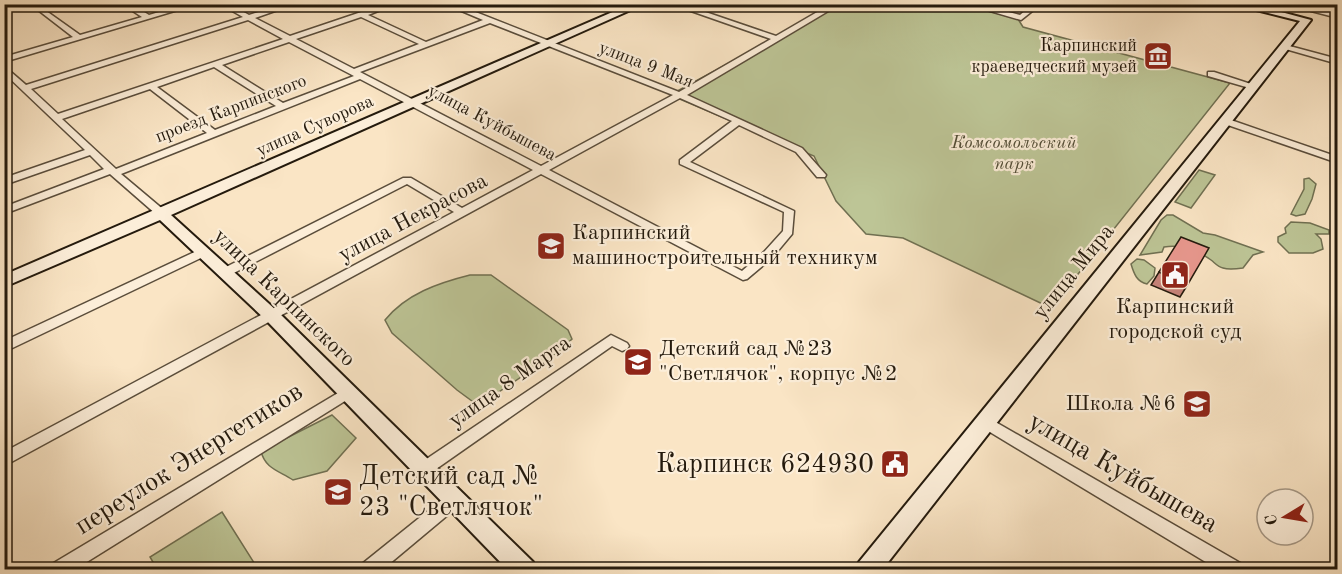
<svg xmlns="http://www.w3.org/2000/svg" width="1342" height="574" font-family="'Old Standard TT',serif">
<rect width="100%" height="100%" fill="#fae5c5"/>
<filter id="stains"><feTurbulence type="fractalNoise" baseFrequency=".00333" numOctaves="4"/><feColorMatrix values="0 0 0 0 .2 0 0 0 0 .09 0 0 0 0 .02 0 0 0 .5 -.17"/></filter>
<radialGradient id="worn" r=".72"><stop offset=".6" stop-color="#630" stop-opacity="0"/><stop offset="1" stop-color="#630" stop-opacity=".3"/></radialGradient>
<g fill="#bdc596" stroke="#707052" stroke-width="1.5">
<path d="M 838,4 L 966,5 L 1018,19 L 1023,27 L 1230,83 L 1051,308 L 903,238 L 866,234 L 836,201 L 814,156 L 670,95 Z"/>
<path d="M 1199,170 L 1215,175 L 1191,208 L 1175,202 Z"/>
<path d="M 1309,178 L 1316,184 L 1312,199 L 1305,214 L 1296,216 L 1291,214 L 1304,189 L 1304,179 Z"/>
<path d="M 1167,215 L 1173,215 L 1203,233 L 1215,235 L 1263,252 L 1253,255 L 1243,268 C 1236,269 1229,270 1223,268 C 1218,267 1215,263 1211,260 C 1197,250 1181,244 1164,247 L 1162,252 L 1140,255 L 1161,220 Z"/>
<path d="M 1291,222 L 1310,223 L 1329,230 L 1329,234 L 1316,234 L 1321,239 L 1323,249 L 1313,253 L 1289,253 L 1278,242 L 1278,237 L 1286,233 L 1285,228 Z"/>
<path d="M 1137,259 L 1144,260 L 1155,268 L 1154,276 L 1147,284 C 1137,282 1134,274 1131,264 Z"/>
<path d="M 470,275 L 491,275 L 568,330 L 572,339 L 558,352 L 484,402 L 472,401 L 457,390 L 392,333 L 385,320 C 406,294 438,283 470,275 Z"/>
<path d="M 332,415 L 356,438 L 327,471 L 293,480 C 280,471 265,469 261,451 Z"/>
<path d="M 222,512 L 258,569 L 157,569 L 150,557 Z"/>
</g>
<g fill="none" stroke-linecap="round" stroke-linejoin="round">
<g stroke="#5a4d3b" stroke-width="3">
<g id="street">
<path d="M 122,4 L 131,4 L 149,15 L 186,4 L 198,4 L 4,62 L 4,57 L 73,37 L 38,10 L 38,8 L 42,8 L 80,35 L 142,17 Z"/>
<path d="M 220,4 L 229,4 L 249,15 L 283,4 L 295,4 L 255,18 L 290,36 L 385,4 L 396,4 L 368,15 L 426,42 L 483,20 L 445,4 L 455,4 L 679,92 L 771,39 L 671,4 L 682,4 L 776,36 L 831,4 L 840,4 L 687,95 L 802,148 L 826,175 L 825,177 L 817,177 L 796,152 L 739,125 L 690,162 L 794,211 L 792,234 L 772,258 L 747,279 L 743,280 L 541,174 L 4,466 L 4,452 L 454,212 L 407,184 L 228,276 L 220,276 L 218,273 L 220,270 L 403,178 L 411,178 L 462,208 L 533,170 L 360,79 L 121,174 L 165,211 L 166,213 L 165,215 L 157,215 L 110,174 L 4,214 L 4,207 L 104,169 L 90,155 L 4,185 L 4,178 L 85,150 L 4,73 L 4,66 L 26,85 L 243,17 ZM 361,17 L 419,44 L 354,69 L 296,39 ZM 248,20 L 283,39 L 58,114 L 31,89 ZM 490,23 L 673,95 L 541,166 L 360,72 ZM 289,42 L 354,76 L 283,103 L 222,65 ZM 214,67 L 276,106 L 215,130 L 157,87 ZM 150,89 L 207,133 L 116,169 L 62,119 ZM 680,98 L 732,121 L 680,160 L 680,164 L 784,212 L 783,231 L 764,252 L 742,271 L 549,170 Z"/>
<path d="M 966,4 L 979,4 L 1020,15 L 1033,4 L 1041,4 L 1021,20 Z"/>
<path d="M 1313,8 L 1338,14 L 1338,18 L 1311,11 L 1310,10 Z"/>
<path d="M 1282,44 L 1338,59 L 1338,64 L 1282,48 Z"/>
<path d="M 1208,72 L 1214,72 L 1257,86 L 1253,89 L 1208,76 Z"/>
<path d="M 1225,118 L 1338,157 L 1338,163 L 1222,123 L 1222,119 Z"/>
<path d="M 201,249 L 205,250 L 207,253 L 205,256 L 4,352 L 4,341 Z"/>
<path d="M 611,335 L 627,343 L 629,346 L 627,349 L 622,351 L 612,346 L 429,474 L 424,476 L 419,474 L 416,469 L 419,464 Z"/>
<path d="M 348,387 L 353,388 L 355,392 L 353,396 L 74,570 L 50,570 L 52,564 Z"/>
<path d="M 985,416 L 1242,564 L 1244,570 L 1219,570 L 980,426 L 978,422 L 980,418 Z"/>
<path d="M 455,492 L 461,494 L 463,499 L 461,504 L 382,570 L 360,570 L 362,564 L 449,494 Z"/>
</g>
</g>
<g stroke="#241a0d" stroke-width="4">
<g id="secondary">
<path d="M 631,4 L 644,4 L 171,215 L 278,312 L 533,562 L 537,570 L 508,570 L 266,320 L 160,220 L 4,287 L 4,275 Z"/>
<path d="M 1232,4 L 1251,4 L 1311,20 L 882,570 L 855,570 L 859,562 L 1300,21 Z"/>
</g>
</g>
<use href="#street" fill="#fceed9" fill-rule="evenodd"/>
<use href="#secondary" fill="#fceed9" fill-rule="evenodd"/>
</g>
<path fill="#c78279" stroke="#241a0d" stroke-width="1.5" d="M 1159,272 L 1188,284 L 1180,297 L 1151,285 Z"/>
<path fill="#e7978d" stroke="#241a0d" stroke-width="1.5" d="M 1181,237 L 1209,248 L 1188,284 L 1159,272 Z"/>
<defs>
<g id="museum-square" transform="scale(1.5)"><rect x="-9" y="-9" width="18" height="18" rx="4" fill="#8f2418" stroke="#fceed9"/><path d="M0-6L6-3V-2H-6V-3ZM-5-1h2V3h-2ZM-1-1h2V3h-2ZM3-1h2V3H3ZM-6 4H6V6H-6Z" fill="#fff"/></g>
<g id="university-square" transform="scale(1.5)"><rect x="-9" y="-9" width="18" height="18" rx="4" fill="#8f2418" stroke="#fceed9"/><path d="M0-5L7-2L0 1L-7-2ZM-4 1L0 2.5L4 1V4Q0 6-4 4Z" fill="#fff"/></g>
<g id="civic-square" transform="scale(1.5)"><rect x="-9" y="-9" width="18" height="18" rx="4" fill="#8f2418" stroke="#fceed9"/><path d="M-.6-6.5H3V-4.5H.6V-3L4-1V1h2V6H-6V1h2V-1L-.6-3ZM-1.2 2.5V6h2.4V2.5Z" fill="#fff"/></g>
<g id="school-square" transform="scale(1.5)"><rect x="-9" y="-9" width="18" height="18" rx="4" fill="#8f2418" stroke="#fceed9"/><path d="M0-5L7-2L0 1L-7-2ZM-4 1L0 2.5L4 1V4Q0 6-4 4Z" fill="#fff"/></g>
</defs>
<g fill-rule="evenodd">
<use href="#museum-square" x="1158" y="56"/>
<use href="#university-square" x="551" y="246"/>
<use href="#civic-square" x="1175" y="275"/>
<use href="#school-square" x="638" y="362"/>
<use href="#school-square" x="1197" y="404"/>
<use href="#civic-square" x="895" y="464"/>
<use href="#school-square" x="338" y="492"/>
</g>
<g text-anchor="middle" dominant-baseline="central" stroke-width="4.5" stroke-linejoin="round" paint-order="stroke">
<g font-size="18" fill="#241a0d" stroke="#fceed9" text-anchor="end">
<text x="1137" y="46">Карпинский<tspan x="1137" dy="21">краеведческий музей</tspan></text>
</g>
<g font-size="18" fill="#241a0d" stroke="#fceed9">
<text transform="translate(646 65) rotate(21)">улица 9 Мая</text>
<text transform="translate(231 109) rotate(-21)">проезд Карпинского</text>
<text transform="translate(492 123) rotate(28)">улица Куйбышева</text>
<text transform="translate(315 126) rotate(-24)">улица Суворова</text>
</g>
<g font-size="18" font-style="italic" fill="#524d36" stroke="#fceed9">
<text x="1014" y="143">Комсомольский<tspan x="1014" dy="21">парк</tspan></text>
</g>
<g font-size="22" fill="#241a0d" stroke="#fceed9">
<text transform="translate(413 218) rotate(-28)">улица Некрасова</text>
<text transform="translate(1074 272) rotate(-51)">улица Мира</text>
<text transform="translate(284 298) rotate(44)">улица Карпинского</text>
<text transform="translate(510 382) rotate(-35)">улица 8 Марта</text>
</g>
<g font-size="22" fill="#241a0d" stroke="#fceed9" text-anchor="start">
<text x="572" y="233">Карпинский<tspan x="572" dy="25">машиностроительный техникум</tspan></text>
<text x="1175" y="307" text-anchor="middle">Карпинский<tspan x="1175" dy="25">городской суд</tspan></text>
<text x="659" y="349">Детский сад №23<tspan x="659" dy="25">"Светлячок", корпус №2</tspan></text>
<text x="1176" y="404" text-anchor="end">Школа №6</text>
</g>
<g font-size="27" fill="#241a0d" stroke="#fceed9">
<text transform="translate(189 459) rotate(-32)">переулок Энергетиков</text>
<text transform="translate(1123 473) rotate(30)">улица Куйбышева</text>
</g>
<g font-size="27" fill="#241a0d" stroke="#fceed9" text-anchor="end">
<text x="874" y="464">Карпинск 624930</text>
<text x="359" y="476" text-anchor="start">Детский сад №<tspan x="359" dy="31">23 "Светлячок"</tspan></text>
</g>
</g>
<rect width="1342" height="574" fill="none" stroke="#fae5c5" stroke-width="24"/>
<rect x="6" y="6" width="1330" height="562" fill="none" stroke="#241a0d" stroke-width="3"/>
<rect x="12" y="12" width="1318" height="550" fill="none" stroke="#241a0d" stroke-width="1.5"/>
<g transform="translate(1285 517) rotate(259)"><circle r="28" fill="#fceed9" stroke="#a69987" stroke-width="1.5"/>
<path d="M0-4.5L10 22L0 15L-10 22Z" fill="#8f2418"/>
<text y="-9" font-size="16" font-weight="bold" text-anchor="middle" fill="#241a0d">С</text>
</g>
<rect width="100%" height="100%" filter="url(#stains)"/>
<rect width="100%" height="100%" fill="url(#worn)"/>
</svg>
